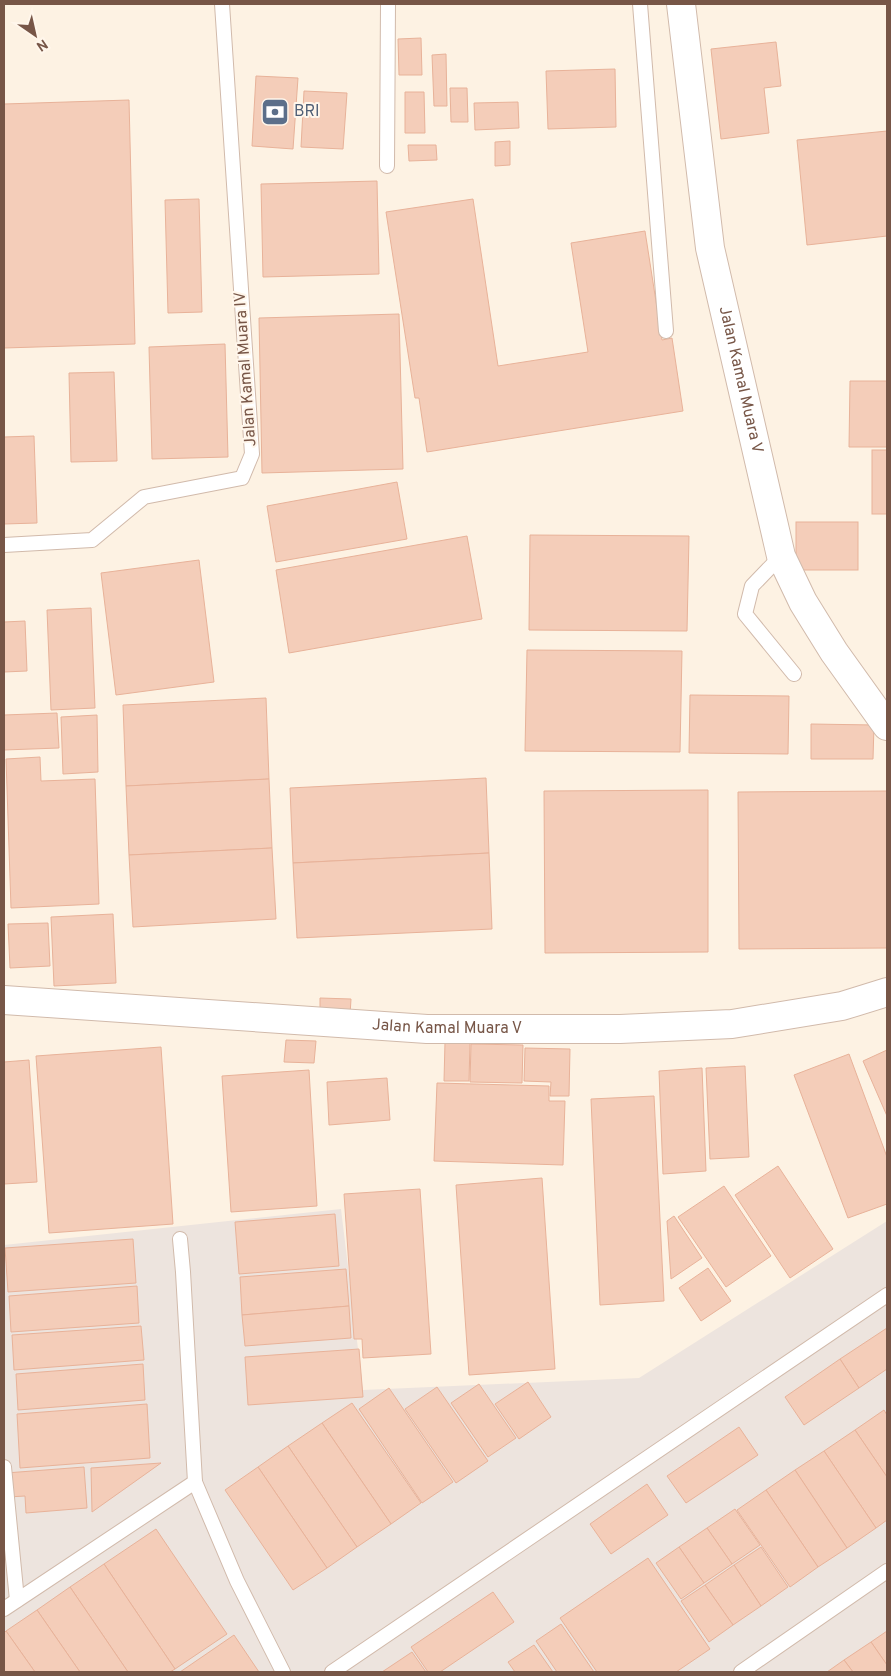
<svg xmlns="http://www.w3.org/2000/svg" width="891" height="1676" font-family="Overpass,sans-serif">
<rect width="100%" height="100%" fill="#fdf2e3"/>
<path fill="#ede4de" d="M 341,1209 L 363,1390 L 639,1378 L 887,1221 L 887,1672 L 4,1672 L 4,1245 Z"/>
<g fill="#f4cdb9" stroke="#e8b299">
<path d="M 421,38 L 422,75 L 399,75 L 398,39 Z"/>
<path d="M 776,42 L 781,86 L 764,88 L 769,133 L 721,139 L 711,49 Z"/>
<path d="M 446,54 L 447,106 L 434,106 L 432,55 Z"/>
<path d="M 615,69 L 616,127 L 548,129 L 546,71 Z"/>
<path d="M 256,76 L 298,78 L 293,149 L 252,146 Z"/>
<path d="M 450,88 L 467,88 L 468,122 L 451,122 Z"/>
<path d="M 304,91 L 347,93 L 343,149 L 301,147 Z"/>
<path d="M 405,92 L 424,92 L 425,133 L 405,133 Z"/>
<path d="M 129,100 L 135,344 L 4,348 L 4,104 Z"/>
<path d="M 518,102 L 519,128 L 475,130 L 474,103 Z"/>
<path d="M 887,131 L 887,236 L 807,245 L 797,140 Z"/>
<path d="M 510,141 L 510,165 L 495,166 L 495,142 Z"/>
<path d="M 408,145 L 436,145 L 437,160 L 409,161 Z"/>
<path d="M 377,181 L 379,274 L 263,277 L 261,184 Z"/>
<path d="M 199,199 L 202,312 L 168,313 L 165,200 Z"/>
<path d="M 473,199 L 498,366 L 588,352 L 571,243 L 645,231 L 662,340 L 672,338 L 683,411 L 427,452 L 419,398 L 415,398 L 386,212 Z"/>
<path d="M 399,314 L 403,469 L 262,473 L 259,318 Z"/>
<path d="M 225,344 L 228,457 L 152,459 L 149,347 Z"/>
<path d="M 114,372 L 117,461 L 71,462 L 69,373 Z"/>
<path d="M 850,381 L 887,381 L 887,447 L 849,447 Z"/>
<path d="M 34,436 L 37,523 L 4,524 L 4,437 Z"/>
<rect x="872" y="450" width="15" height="64"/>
<path d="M 397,482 L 407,539 L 276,562 L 267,506 Z"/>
<rect x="796" y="522" width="62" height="48"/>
<path d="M 530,535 L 689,536 L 687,631 L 529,630 Z"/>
<path d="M 467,536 L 482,619 L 289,653 L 276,570 Z"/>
<path d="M 199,560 L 214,682 L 116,695 L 101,573 Z"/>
<path d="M 91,608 L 95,708 L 51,710 L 47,610 Z"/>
<path d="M 25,621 L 27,671 L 4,672 L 4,622 Z"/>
<path d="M 527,650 L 682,651 L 680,752 L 525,751 Z"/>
<path d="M 690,695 L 789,696 L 788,754 L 689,753 Z"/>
<path d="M 266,698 L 269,779 L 126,786 L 123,705 Z"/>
<path d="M 57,713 L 59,748 L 4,750 L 4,715 Z"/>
<path d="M 97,715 L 98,772 L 63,774 L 61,717 Z"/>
<path d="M 811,724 L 874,725 L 873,759 L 811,759 Z"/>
<path d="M 40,757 L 41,781 L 95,779 L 99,904 L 11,908 L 6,759 Z"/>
<path d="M 486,778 L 489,853 L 293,863 L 290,788 Z"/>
<path d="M 269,779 L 272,848 L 129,855 L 126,786 Z"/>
<path d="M 708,790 L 708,952 L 545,953 L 544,791 Z"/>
<path d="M 887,791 L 887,948 L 739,949 L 738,792 Z"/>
<path d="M 272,848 L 276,919 L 133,927 L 129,855 Z"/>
<path d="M 489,853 L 492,929 L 297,938 L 293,863 Z"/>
<path d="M 113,914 L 116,983 L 54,986 L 51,917 Z"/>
<path d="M 48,923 L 50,966 L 10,968 L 8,924 Z"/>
<path d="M 320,998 L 351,999 L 350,1015 L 320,1013 Z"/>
<path d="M 286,1040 L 316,1041 L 314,1063 L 284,1062 Z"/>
<path d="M 445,1042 L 470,1043 L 469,1081 L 444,1081 Z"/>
<path d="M 471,1044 L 523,1045 L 522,1083 L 470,1082 Z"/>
<path d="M 161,1047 L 173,1224 L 49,1233 L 36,1056 Z"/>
<path d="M 525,1048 L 570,1049 L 569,1096 L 550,1096 L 551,1082 L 524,1081 Z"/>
<path d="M 887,1050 L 887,1116 L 863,1061 Z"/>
<path d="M 849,1054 L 887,1157 L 887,1204 L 848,1218 L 794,1075 Z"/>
<path d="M 29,1060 L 37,1182 L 4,1184 L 4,1062 Z"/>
<path d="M 745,1066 L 749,1157 L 710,1159 L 706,1068 Z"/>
<path d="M 702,1068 L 706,1171 L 663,1174 L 659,1071 Z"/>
<path d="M 309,1070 L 317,1206 L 231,1212 L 222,1076 Z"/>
<path d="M 387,1078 L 390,1120 L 329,1125 L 327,1082 Z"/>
<path d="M 437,1083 L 549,1086 L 549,1101 L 565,1101 L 563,1165 L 434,1161 Z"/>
<path d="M 654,1096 L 664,1301 L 600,1305 L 591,1099 Z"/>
<path d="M 778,1166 L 833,1249 L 790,1278 L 735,1195 Z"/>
<path d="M 542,1178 L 555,1369 L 469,1375 L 456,1185 Z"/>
<path d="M 724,1186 L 771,1256 L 726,1287 L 678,1217 Z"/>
<path d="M 420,1189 L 431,1354 L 363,1358 L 362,1339 L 354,1339 L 344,1194 Z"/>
<path d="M 335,1214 L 339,1266 L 239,1274 L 235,1222 Z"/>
<path d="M 674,1216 L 702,1258 L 671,1279 L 667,1221 Z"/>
<path d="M 133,1239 L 136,1283 L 8,1292 L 5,1248 Z"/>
<path d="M 708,1268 L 731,1301 L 701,1321 L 679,1288 Z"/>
<path d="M 346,1269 L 349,1306 L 242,1315 L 240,1277 Z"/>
<path d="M 137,1286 L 139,1323 L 11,1332 L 9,1296 Z"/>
<path d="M 349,1306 L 351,1338 L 245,1346 L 242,1315 Z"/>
<path d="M 141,1326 L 144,1360 L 14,1370 L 12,1335 Z"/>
<path d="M 887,1328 L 887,1369 L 859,1388 L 840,1359 Z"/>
<path d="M 359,1349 L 363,1397 L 248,1405 L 245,1357 Z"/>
<path d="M 840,1359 L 859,1388 L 804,1425 L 785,1397 Z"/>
<path d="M 143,1364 L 145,1400 L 18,1410 L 16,1374 Z"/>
<path d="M 528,1382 L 551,1417 L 519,1439 L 495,1404 Z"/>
<path d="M 479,1384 L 516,1438 L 488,1457 L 451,1403 Z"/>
<path d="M 437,1387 L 488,1461 L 456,1483 L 405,1409 Z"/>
<path d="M 389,1388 L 453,1482 L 422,1503 L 359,1409 Z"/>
<path d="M 352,1403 L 421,1503 L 391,1524 L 322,1423 Z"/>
<path d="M 147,1404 L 150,1458 L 20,1468 L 17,1414 Z"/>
<path d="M 884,1410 L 887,1415 L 887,1477 L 855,1430 Z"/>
<path d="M 322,1423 L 391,1524 L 357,1547 L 288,1446 Z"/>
<path d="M 739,1427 L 758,1455 L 686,1503 L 667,1476 Z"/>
<path d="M 855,1430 L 887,1477 L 887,1520 L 876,1528 L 824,1451 Z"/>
<path d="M 288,1446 L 357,1547 L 327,1568 L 258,1467 Z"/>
<path d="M 824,1451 L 876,1528 L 847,1548 L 795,1470 Z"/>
<path d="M 161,1463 L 92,1512 L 91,1468 Z"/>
<path d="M 84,1467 L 87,1508 L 26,1513 L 25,1496 L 8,1497 L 6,1473 Z"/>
<path d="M 258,1467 L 327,1568 L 293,1590 L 225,1490 Z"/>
<path d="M 795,1470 L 847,1548 L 818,1567 L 766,1490 Z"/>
<path d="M 647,1484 L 668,1515 L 611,1554 L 590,1524 Z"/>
<path d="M 766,1490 L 818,1567 L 790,1587 L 737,1510 Z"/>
<path d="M 735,1509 L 760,1545 L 732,1564 L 707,1528 Z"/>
<path d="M 707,1528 L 732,1564 L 704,1583 L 679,1547 Z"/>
<path d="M 156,1529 L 227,1634 L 175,1669 L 104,1564 Z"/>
<path d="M 679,1547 L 704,1583 L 681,1599 L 656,1563 Z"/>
<path d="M 761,1547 L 788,1587 L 761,1606 L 734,1565 Z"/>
<path d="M 648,1558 L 710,1649 L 676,1672 L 597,1672 L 560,1618 Z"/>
<path d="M 104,1564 L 175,1669 L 170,1672 L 128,1672 L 70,1587 Z"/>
<path d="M 734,1565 L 761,1606 L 733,1625 L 705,1585 Z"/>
<path d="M 705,1585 L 733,1625 L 709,1642 L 681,1601 Z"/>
<path d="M 70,1587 L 128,1672 L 80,1672 L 37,1610 Z"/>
<path d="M 493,1592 L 514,1622 L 440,1672 L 428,1672 L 411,1647 Z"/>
<path d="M 37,1610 L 80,1672 L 35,1672 L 6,1631 Z"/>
<path d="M 561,1624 L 594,1672 L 557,1672 L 536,1641 Z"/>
<path d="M 6,1631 L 35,1672 L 4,1672 L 4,1633 Z"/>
<path d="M 887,1631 L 887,1665 L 871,1642 Z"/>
<path d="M 234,1635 L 259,1672 L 180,1672 Z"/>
<path d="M 871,1642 L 887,1665 L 887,1672 L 853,1672 L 844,1660 Z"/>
<path d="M 534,1645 L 553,1672 L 515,1672 L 508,1662 Z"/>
<path d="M 412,1652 L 426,1672 L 382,1672 Z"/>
<path d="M 844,1660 L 853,1672 L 827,1672 Z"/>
</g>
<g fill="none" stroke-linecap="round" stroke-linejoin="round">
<g stroke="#d1baab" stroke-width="16">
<g id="lane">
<path d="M 640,4 L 666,331"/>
<path d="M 387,166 L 388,4"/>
<path d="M 4,545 L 92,540 L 144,497 L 242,478 L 252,454 L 222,4"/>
<path d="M 781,556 L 752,586 L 745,614 L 794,674"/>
<path d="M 180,1239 L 183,1272 L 195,1482 L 237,1581 L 283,1672"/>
<path d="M 4,1467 L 17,1600"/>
<path d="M 4,1609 L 195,1482"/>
<path d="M 332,1672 L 887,1295"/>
<path d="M 741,1672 L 887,1571"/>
</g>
</g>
<g stroke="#d1baab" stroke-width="30">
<g id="street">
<path id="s1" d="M 681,4 L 710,248 L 781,556 L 803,602 L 834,652 L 887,726"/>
<path id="s2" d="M 4,1000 L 427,1029 L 620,1029 L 732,1024 L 842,1006 L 887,992"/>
</g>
</g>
<use href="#lane" stroke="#fff" stroke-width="14"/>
<use href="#street" stroke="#fff" stroke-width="28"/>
</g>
<defs>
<g id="bank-square" transform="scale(1.4375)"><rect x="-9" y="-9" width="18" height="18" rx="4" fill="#5c6f8a" stroke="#fff6eb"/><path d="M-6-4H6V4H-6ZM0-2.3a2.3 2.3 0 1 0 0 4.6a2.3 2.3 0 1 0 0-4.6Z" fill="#fff"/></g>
</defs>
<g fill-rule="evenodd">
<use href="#bank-square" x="275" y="112"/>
</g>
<g text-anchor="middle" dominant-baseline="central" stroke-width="4" stroke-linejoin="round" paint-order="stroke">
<g font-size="16" fill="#4e5e75" stroke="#fff6eb" text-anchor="start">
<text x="294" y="112">BRI</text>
</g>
<g font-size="16" fill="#775647" stroke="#fff6eb">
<text transform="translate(246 369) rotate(-94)">Jalan Kamal Muara IV</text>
<text stroke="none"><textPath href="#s1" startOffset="381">Jalan Kamal Muara V</textPath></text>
<text stroke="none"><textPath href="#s2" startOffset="444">Jalan Kamal Muara V</textPath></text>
</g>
</g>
<rect width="891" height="1676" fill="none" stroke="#775647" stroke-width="10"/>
<g transform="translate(35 35) rotate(146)" stroke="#fff6eb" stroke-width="4" paint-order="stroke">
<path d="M0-4L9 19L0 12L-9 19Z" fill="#775647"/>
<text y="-8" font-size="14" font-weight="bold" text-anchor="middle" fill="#775647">N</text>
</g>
</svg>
